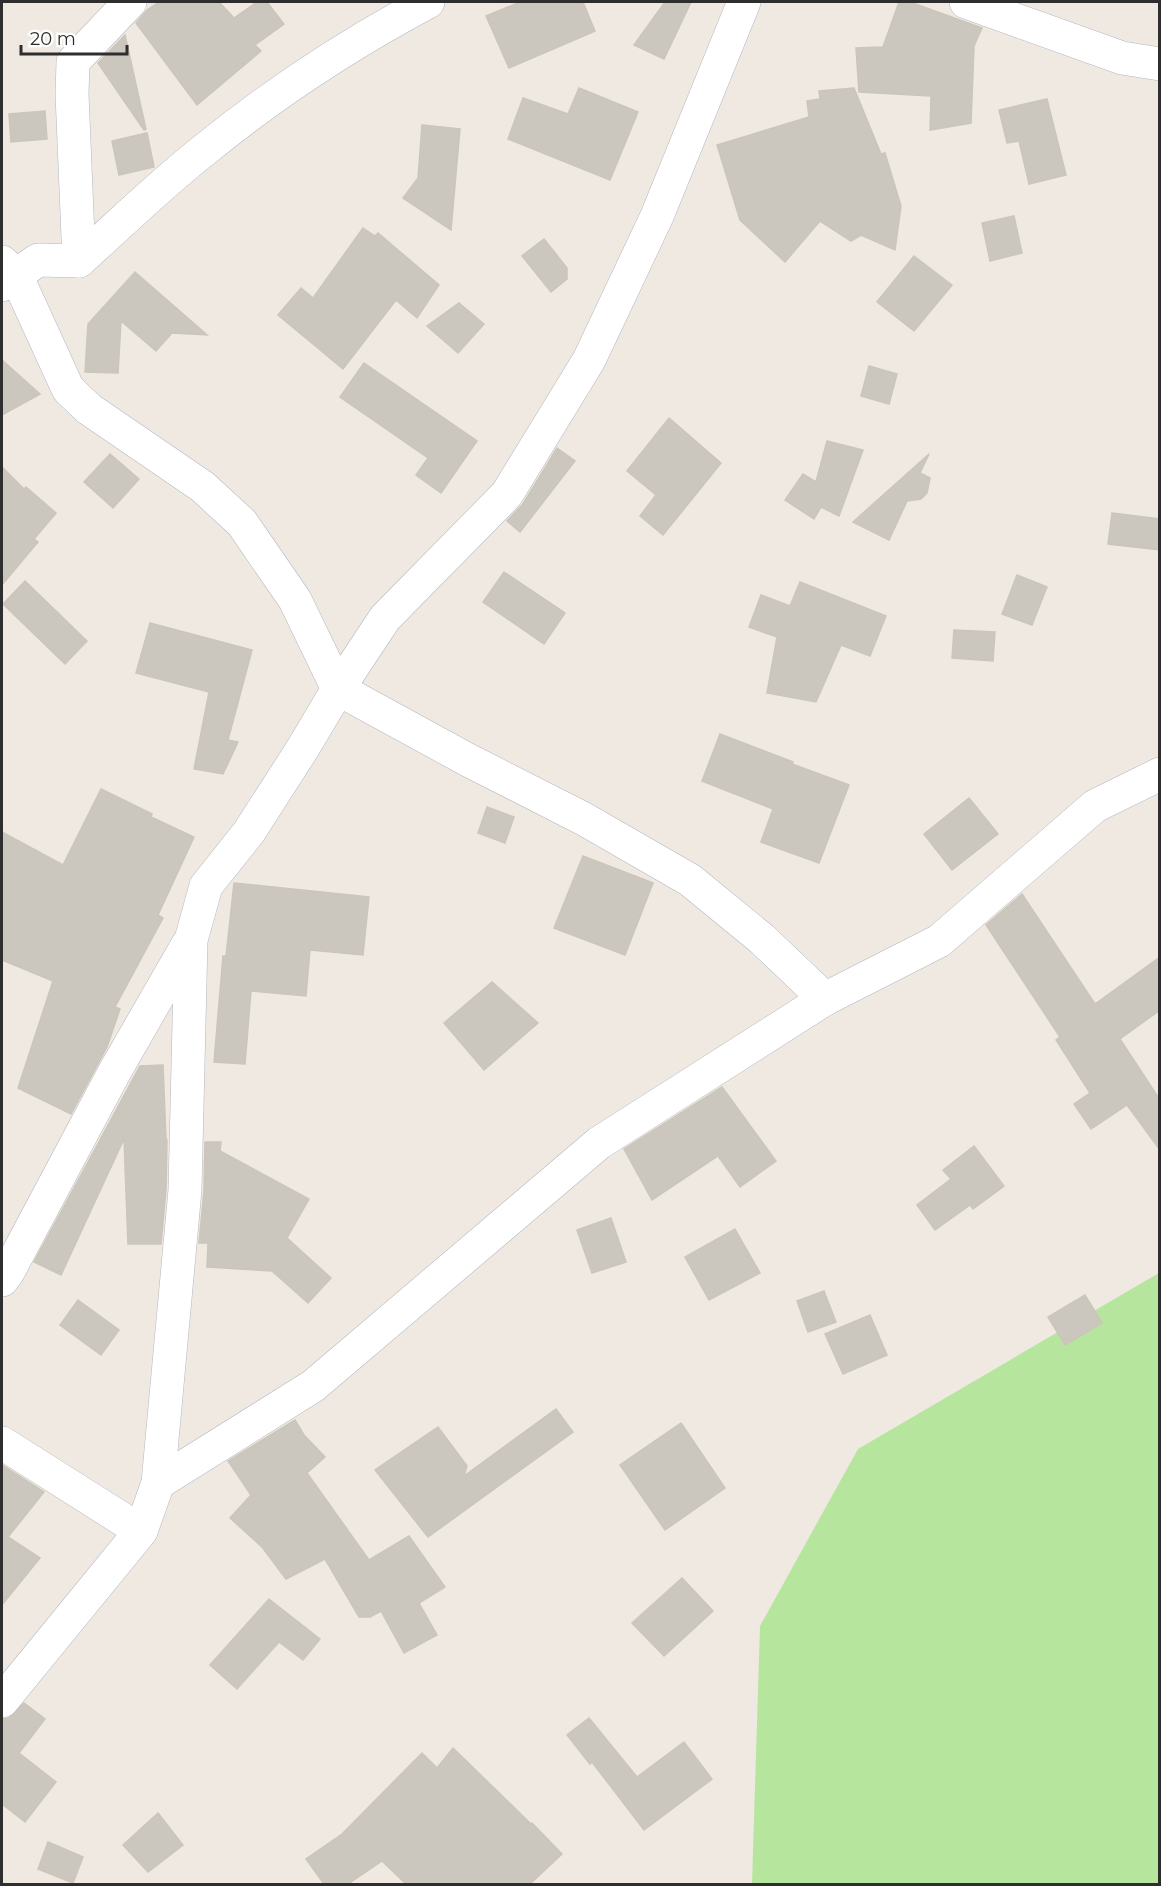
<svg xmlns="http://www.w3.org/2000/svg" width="1161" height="1886" font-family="Montserrat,sans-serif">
<rect width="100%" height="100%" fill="#efe9e1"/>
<path fill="#b6e59e" d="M 1159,1273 L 1159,1884 L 752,1884 L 760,1626 L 858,1449 Z"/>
<g fill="#cbc7bf" stroke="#cbc5ba" stroke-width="1.5">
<path d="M 159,2 L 219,2 L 234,18 L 257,2 L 267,2 L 284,24 L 255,45 L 261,51 L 197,105 L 136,23 L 147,10 Z"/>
<path d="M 520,2 L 583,2 L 595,31 L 509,68 L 486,16 Z"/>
<path d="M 665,2 L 691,2 L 664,59 L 634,45 Z"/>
<path d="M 899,2 L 910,2 L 982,28 L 974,46 L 971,123 L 930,130 L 931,96 L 859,92 L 856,48 L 883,47 Z"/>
<path d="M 125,35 L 146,129 L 144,130 L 98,63 Z"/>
<path d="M 579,88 L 638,112 L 610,180 L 508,139 L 523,98 L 568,114 Z"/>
<path d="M 854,88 L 881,154 L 885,153 L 901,206 L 895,250 L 861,235 L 851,241 L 820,221 L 785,262 L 740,220 L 717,145 L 809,117 L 807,101 L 820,99 L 819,91 Z"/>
<path d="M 1047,99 L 1066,175 L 1029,184 L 1019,141 L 1007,143 L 999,110 Z"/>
<path d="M 45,111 L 47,139 L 11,142 L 9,114 Z"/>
<path d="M 422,125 L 460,129 L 451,230 L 403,198 L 418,178 Z"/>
<path d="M 147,133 L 154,167 L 119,175 L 112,141 Z"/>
<path d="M 1014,216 L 1022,253 L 990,261 L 982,223 Z"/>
<path d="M 363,228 L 375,236 L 378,233 L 439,285 L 417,318 L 396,300 L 343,369 L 278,315 L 301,288 L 313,298 Z"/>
<path d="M 544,239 L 567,268 L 567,279 L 551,292 L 522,256 Z"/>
<path d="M 914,256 L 952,285 L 914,331 L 877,302 Z"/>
<path d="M 135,272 L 207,335 L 172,333 L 156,351 L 121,321 L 118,373 L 85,372 L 88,324 Z"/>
<path d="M 459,303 L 484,324 L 458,353 L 427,326 Z"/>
<path d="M 2,360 L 40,394 L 2,415 Z"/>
<path d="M 364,363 L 477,441 L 441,493 L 416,475 L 428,458 L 340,397 Z"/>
<path d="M 869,366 L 897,374 L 889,404 L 861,396 Z"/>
<path d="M 669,418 L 721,463 L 663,535 L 640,516 L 656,495 L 627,471 Z"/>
<path d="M 827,441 L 863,450 L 839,516 L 821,507 L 814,519 L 785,500 L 803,474 L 816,482 Z"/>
<path d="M 557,448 L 575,461 L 520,532 L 507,521 L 523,504 Z"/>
<path d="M 110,454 L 139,479 L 113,508 L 84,482 Z"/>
<path d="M 929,454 L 920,473 L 930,478 L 927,493 L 921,499 L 907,501 L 889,540 L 853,522 Z"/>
<path d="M 2,467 L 24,489 L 26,487 L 56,513 L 34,539 L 38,542 L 2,585 Z"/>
<path d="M 1112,513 L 1160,519 L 1160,550 L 1108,544 Z"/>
<path d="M 504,572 L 565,613 L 544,644 L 483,602 Z"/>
<path d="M 1017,575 L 1047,587 L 1032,625 L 1002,614 Z"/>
<path d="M 25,581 L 87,641 L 65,664 L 3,604 Z"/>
<path d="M 800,582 L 886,616 L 870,656 L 841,645 L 816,702 L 767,693 L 777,637 L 749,627 L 761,595 L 790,606 Z"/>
<path d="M 150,623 L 252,650 L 228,740 L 238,742 L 223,774 L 194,769 L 209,692 L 136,673 Z"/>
<path d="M 954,630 L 995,632 L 993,661 L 952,658 Z"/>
<path d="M 720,734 L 793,762 L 792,764 L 849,785 L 819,863 L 761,842 L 773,809 L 702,781 Z"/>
<path d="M 101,789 L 152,814 L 151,817 L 194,837 L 158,915 L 163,918 L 115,1007 L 120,1009 L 107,1047 L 71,1114 L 18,1088 L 53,981 L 2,960 L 2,832 L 63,865 Z"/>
<path d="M 969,798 L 998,834 L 952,870 L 924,834 Z"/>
<path d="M 487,807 L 514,817 L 505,843 L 478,833 Z"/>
<path d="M 583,856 L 653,883 L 625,955 L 554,928 Z"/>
<path d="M 234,883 L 369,897 L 363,955 L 310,950 L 306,996 L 251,991 L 245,1064 L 214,1062 L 223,956 L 226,956 Z"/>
<path d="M 1022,894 L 1095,1004 L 1160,957 L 1160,1010 L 1120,1039 L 1160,1100 L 1160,1150 L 1127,1105 L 1091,1129 L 1074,1104 L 1090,1093 L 1056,1040 L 1060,1037 L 986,925 Z"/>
<path d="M 492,982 L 538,1023 L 484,1070 L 444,1023 Z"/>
<path d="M 163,1065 L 166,1139 L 167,1140 L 166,1189 L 161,1244 L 128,1244 L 124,1139 L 61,1275 L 34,1262 L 140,1066 Z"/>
<path d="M 722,1087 L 776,1161 L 740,1187 L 718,1156 L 652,1200 L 624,1149 Z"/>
<path d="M 205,1142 L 221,1142 L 220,1151 L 309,1199 L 287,1238 L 331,1278 L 308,1303 L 272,1271 L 207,1267 L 208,1243 L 199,1243 L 204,1191 Z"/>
<path d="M 974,1146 L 1004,1186 L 973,1209 L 970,1205 L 935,1230 L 917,1205 L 951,1179 L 943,1170 Z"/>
<path d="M 611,1218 L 626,1262 L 592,1273 L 577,1230 Z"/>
<path d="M 735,1229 L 760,1273 L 709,1300 L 685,1257 Z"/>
<path d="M 824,1291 L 836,1322 L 808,1332 L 797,1301 Z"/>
<path d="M 1085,1295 L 1102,1323 L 1065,1345 L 1048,1317 Z"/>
<path d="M 78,1300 L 119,1330 L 101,1355 L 60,1325 Z"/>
<path d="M 870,1315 L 887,1355 L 843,1374 L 825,1334 Z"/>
<path d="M 556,1409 L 573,1432 L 428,1537 L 375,1470 L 438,1427 L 467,1466 L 464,1476 Z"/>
<path d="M 295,1420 L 304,1435 L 325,1457 L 307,1473 L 369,1560 L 409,1536 L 445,1587 L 419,1603 L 437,1635 L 404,1653 L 381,1611 L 370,1617 L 359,1617 L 325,1559 L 286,1579 L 262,1547 L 230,1518 L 251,1495 L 228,1461 Z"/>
<path d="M 681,1423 L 725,1488 L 665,1530 L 620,1465 Z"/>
<path d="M 2,1465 L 44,1492 L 8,1537 L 40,1558 L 2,1605 Z"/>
<path d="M 682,1578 L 713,1611 L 664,1656 L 632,1623 Z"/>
<path d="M 269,1599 L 320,1639 L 303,1660 L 279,1642 L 237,1689 L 210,1665 Z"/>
<path d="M 24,1703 L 45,1719 L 19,1753 L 56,1782 L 25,1822 L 2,1804 L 2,1719 L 9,1718 Z"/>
<path d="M 589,1718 L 637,1777 L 684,1742 L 712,1779 L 644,1830 L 592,1762 L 590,1764 L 567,1735 Z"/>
<path d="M 453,1748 L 531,1824 L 532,1823 L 562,1854 L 530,1884 L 406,1884 L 382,1861 L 348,1884 L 324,1884 L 306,1859 L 342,1834 L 422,1753 L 437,1768 Z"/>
<path d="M 158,1813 L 183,1845 L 148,1872 L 123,1845 Z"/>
<path d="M 48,1842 L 83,1857 L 73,1883 L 38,1869 Z"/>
</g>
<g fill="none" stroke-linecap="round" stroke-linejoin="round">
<g stroke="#b4b7c1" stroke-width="34">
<g id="minor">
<path d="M 966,2 L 1122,58 L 1160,64"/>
<path d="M 79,261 L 72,94 L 73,62 L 130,2"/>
<path d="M 2,262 L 16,275 L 68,389 L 89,409 L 203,487 L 242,523 L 295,600 L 338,689 L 468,760 L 584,819 L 690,880 L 762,939 L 825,999"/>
<path d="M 2,285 L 38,260 L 79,261 C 120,224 160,185 203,151 C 273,94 349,44 428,2"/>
<path d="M 2,1280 L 8,1272 L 115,1071 L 188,944"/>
<path d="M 2,1443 L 141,1531"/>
<path d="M 158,1483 L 313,1386 L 599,1143 L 825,999 L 939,941 L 1095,806 L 1160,774"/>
<path d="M 2,1701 L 141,1531 L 158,1483 L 185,1190 L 191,940 L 206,886 L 249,832 L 303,748 L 338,689 L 385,618 L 507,494 L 589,360 L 657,216 L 744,2"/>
</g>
</g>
<use href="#minor" stroke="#fff" stroke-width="33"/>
</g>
<rect width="1161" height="1886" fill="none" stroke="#2e2e2e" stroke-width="6"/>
<path d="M21 45v9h106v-9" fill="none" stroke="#2e2e2e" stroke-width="3"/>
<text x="30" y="45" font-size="18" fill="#2e2e2e" stroke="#ffffff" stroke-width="4.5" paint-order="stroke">20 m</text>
</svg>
